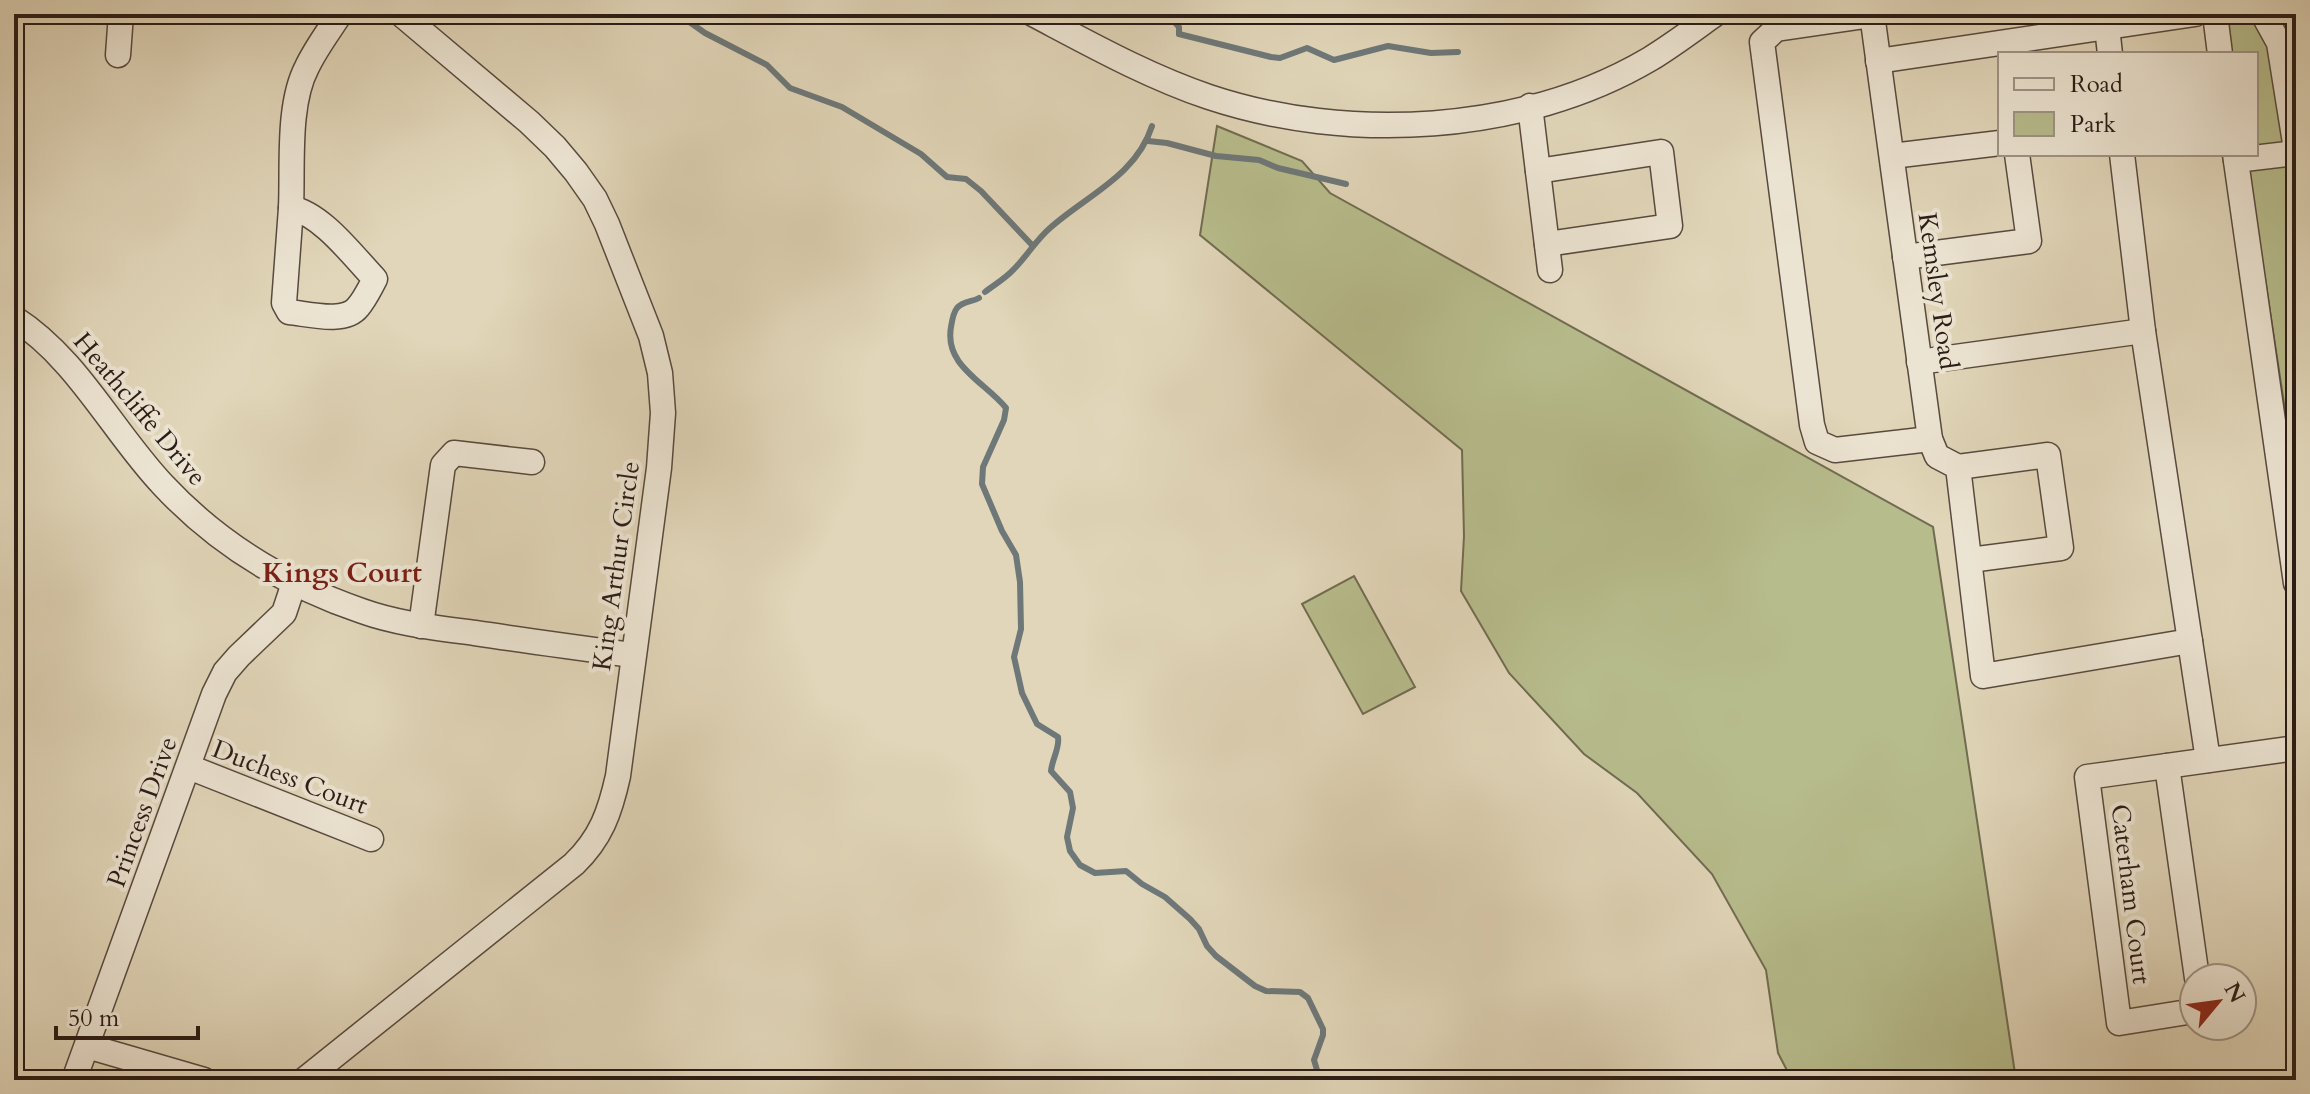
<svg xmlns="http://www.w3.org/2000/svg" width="2310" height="1094" font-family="Cardo,serif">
<rect width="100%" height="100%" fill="#e1d6b9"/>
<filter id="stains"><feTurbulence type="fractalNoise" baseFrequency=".0025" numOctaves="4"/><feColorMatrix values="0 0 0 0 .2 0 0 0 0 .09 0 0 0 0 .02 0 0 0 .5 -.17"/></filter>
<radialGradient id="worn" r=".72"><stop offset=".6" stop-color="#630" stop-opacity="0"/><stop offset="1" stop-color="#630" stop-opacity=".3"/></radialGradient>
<g fill="#b7bc8c" stroke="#716c51" stroke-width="2">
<path d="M 2225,14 L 2296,14 L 2296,482 L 2246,154 L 2256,154 L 2256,54 L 2231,54 Z"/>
<path d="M 1217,126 L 1302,161 L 1330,193 L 1933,527 L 2016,1080 L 1792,1080 L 1778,1053 L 1766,970 L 1712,874 L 1637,793 L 1584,754 L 1509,673 L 1461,591 L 1464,536 L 1462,450 L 1200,235 Z"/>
<path d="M 1354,576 L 1415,687 L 1363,714 L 1302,604 Z"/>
</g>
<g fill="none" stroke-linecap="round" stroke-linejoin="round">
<g stroke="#6e7879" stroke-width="6">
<path d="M 678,14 L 705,33 L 767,65 L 790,88 L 842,107 L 921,154 L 947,177 L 966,179 L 981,191 L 1032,245"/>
<path d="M 1167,14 L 1179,27 L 1179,34"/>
<path d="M 1179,34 L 1271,57 L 1280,58 L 1307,48 L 1334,60 L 1388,46 L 1431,53 L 1458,52"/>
<path d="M 1148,141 L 1167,143 L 1216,156 L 1259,160 L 1278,168 L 1346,184"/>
<path d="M 985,292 C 994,285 1006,278 1014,269 C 1027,256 1036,240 1050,228 C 1087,195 1136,176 1152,126"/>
<path d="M 979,298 C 972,302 963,301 957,308 C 953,313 952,321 951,327 C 944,366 985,382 1006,408 L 1004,420 L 983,467 L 982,484 L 1002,531 L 1016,555 L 1020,582 L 1021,629 L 1014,657 L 1022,693 L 1037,724 L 1058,737 C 1060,748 1052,759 1051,771 L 1070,792 L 1073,808 L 1067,837 L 1070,851 L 1080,865 L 1095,873 L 1126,871 L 1142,884 L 1165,897 L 1190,919 L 1199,929 L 1207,946 L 1216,956 L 1255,986 L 1266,991 L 1300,992 L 1308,998 L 1323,1029 L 1323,1035 L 1314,1060 L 1320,1080"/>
</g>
<g stroke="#584a3f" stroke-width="27">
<g id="minor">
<path d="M 1033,14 C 1090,44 1147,76 1209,97 C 1347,143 1523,134 1650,59 C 1673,45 1694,29 1715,14"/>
<path d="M 1872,14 L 1930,439 L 1937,456 L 1958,467 L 1983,676 L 2190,641"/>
<path d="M 2215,14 L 2220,54"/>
<path d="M 2263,14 L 2279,43 L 2296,149"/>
<path d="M 1872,15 L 1776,29 L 1762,42 L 1812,425 L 1817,442 L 1835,450 L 1930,439"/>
<path d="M 2107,27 L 2110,54"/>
<path d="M 118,55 L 121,14"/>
<path d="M 1878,61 L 2195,14"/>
<path d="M 1530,106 L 1550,270"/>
<path d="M 2122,154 L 2143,331 L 2208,760"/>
<path d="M 2235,154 L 2296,583"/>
<path d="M 1892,156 L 2000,143"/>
<path d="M 2236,160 L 2296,153"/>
<path d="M 1538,171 L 1661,152 L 1670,226 L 1547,244"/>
<path d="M 291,208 C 322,214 353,256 375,279 C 370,288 365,299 358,307 C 345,324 309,314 289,312 L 284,303 Z"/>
<path d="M 291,208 C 293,166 287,105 307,67 C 316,48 329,31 340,14"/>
<path d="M 1905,257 L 2029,241 L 2017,154"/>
<path d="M 14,318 C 78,359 112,431 163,485 C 218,544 286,585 362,611 C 398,624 438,628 475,633 C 528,641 580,648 632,655"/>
<path d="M 1919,362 L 2143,331"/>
<path d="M 1958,467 L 2048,455 L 2061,548 L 1970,560"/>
<path d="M 421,626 L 443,465 L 454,453 L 532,462"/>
<path d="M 2167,766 L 2197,978"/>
<path d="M 189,767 L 371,839"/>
<path d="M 2194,1011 L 2119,1023 L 2087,777 L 2296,748"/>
<path d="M 87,1046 L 204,1080"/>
<path d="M 74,1080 L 214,694 L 225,672 L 239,656 L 284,613 L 294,583"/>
<path d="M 304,1080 L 574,864 C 601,838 610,812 618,776 L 659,468 L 663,413 L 660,373 L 651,336 L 607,224 L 595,199 L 576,172 L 555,147 L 529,122 L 401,14"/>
</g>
</g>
<use href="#minor" stroke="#ece4d2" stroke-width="24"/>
</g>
<g text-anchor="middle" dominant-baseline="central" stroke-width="8" stroke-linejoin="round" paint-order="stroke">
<g font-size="26" fill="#2b1c16" stroke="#ece4d2">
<text transform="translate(1938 291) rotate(82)">Kemsley Road</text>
<text transform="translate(140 409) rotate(50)">Heathcliffe Drive</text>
<text transform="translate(616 566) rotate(-82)">King Arthur Circle</text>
<text transform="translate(290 777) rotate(21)">Duchess Court</text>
<text transform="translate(142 812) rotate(-70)">Princess Drive</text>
<text transform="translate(2131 894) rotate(83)">Caterham Court</text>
</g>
<g font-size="28" font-weight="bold" fill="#7a1f14" stroke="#ece4d2">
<text x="342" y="573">Kings Court</text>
</g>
</g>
<rect width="2310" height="1094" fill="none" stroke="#e1d6b9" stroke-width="48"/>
<rect x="16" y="16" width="2278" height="1062" fill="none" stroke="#2b1c16" stroke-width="4"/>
<rect x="24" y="24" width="2262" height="1046" fill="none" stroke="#2b1c16" stroke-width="2"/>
<rect x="1998" y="52" width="260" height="104" fill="#ece4d2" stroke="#9f9487" stroke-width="2"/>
<rect x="2014" y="78" width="40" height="12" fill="#ece4d2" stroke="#9f9487" stroke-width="2"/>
<text x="2070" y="92" font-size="24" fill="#2b1c16">Road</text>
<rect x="2014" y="112" width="40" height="24" fill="#b7bc8c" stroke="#9f9487" stroke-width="2"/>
<text x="2070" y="132" font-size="24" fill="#2b1c16">Park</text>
<g transform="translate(2218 1002) rotate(61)"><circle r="38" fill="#ece4d2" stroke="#9f9487" stroke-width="2"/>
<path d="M0-6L14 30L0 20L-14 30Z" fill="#8f2418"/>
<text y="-12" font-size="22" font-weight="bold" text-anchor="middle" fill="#2b1c16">N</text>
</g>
<path d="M56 1026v12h142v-12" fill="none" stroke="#2b1c16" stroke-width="4"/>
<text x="68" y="1026" font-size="24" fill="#2b1c16" stroke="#ece4d2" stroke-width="6" paint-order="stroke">50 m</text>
<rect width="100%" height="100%" filter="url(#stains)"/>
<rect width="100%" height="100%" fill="url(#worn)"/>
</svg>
